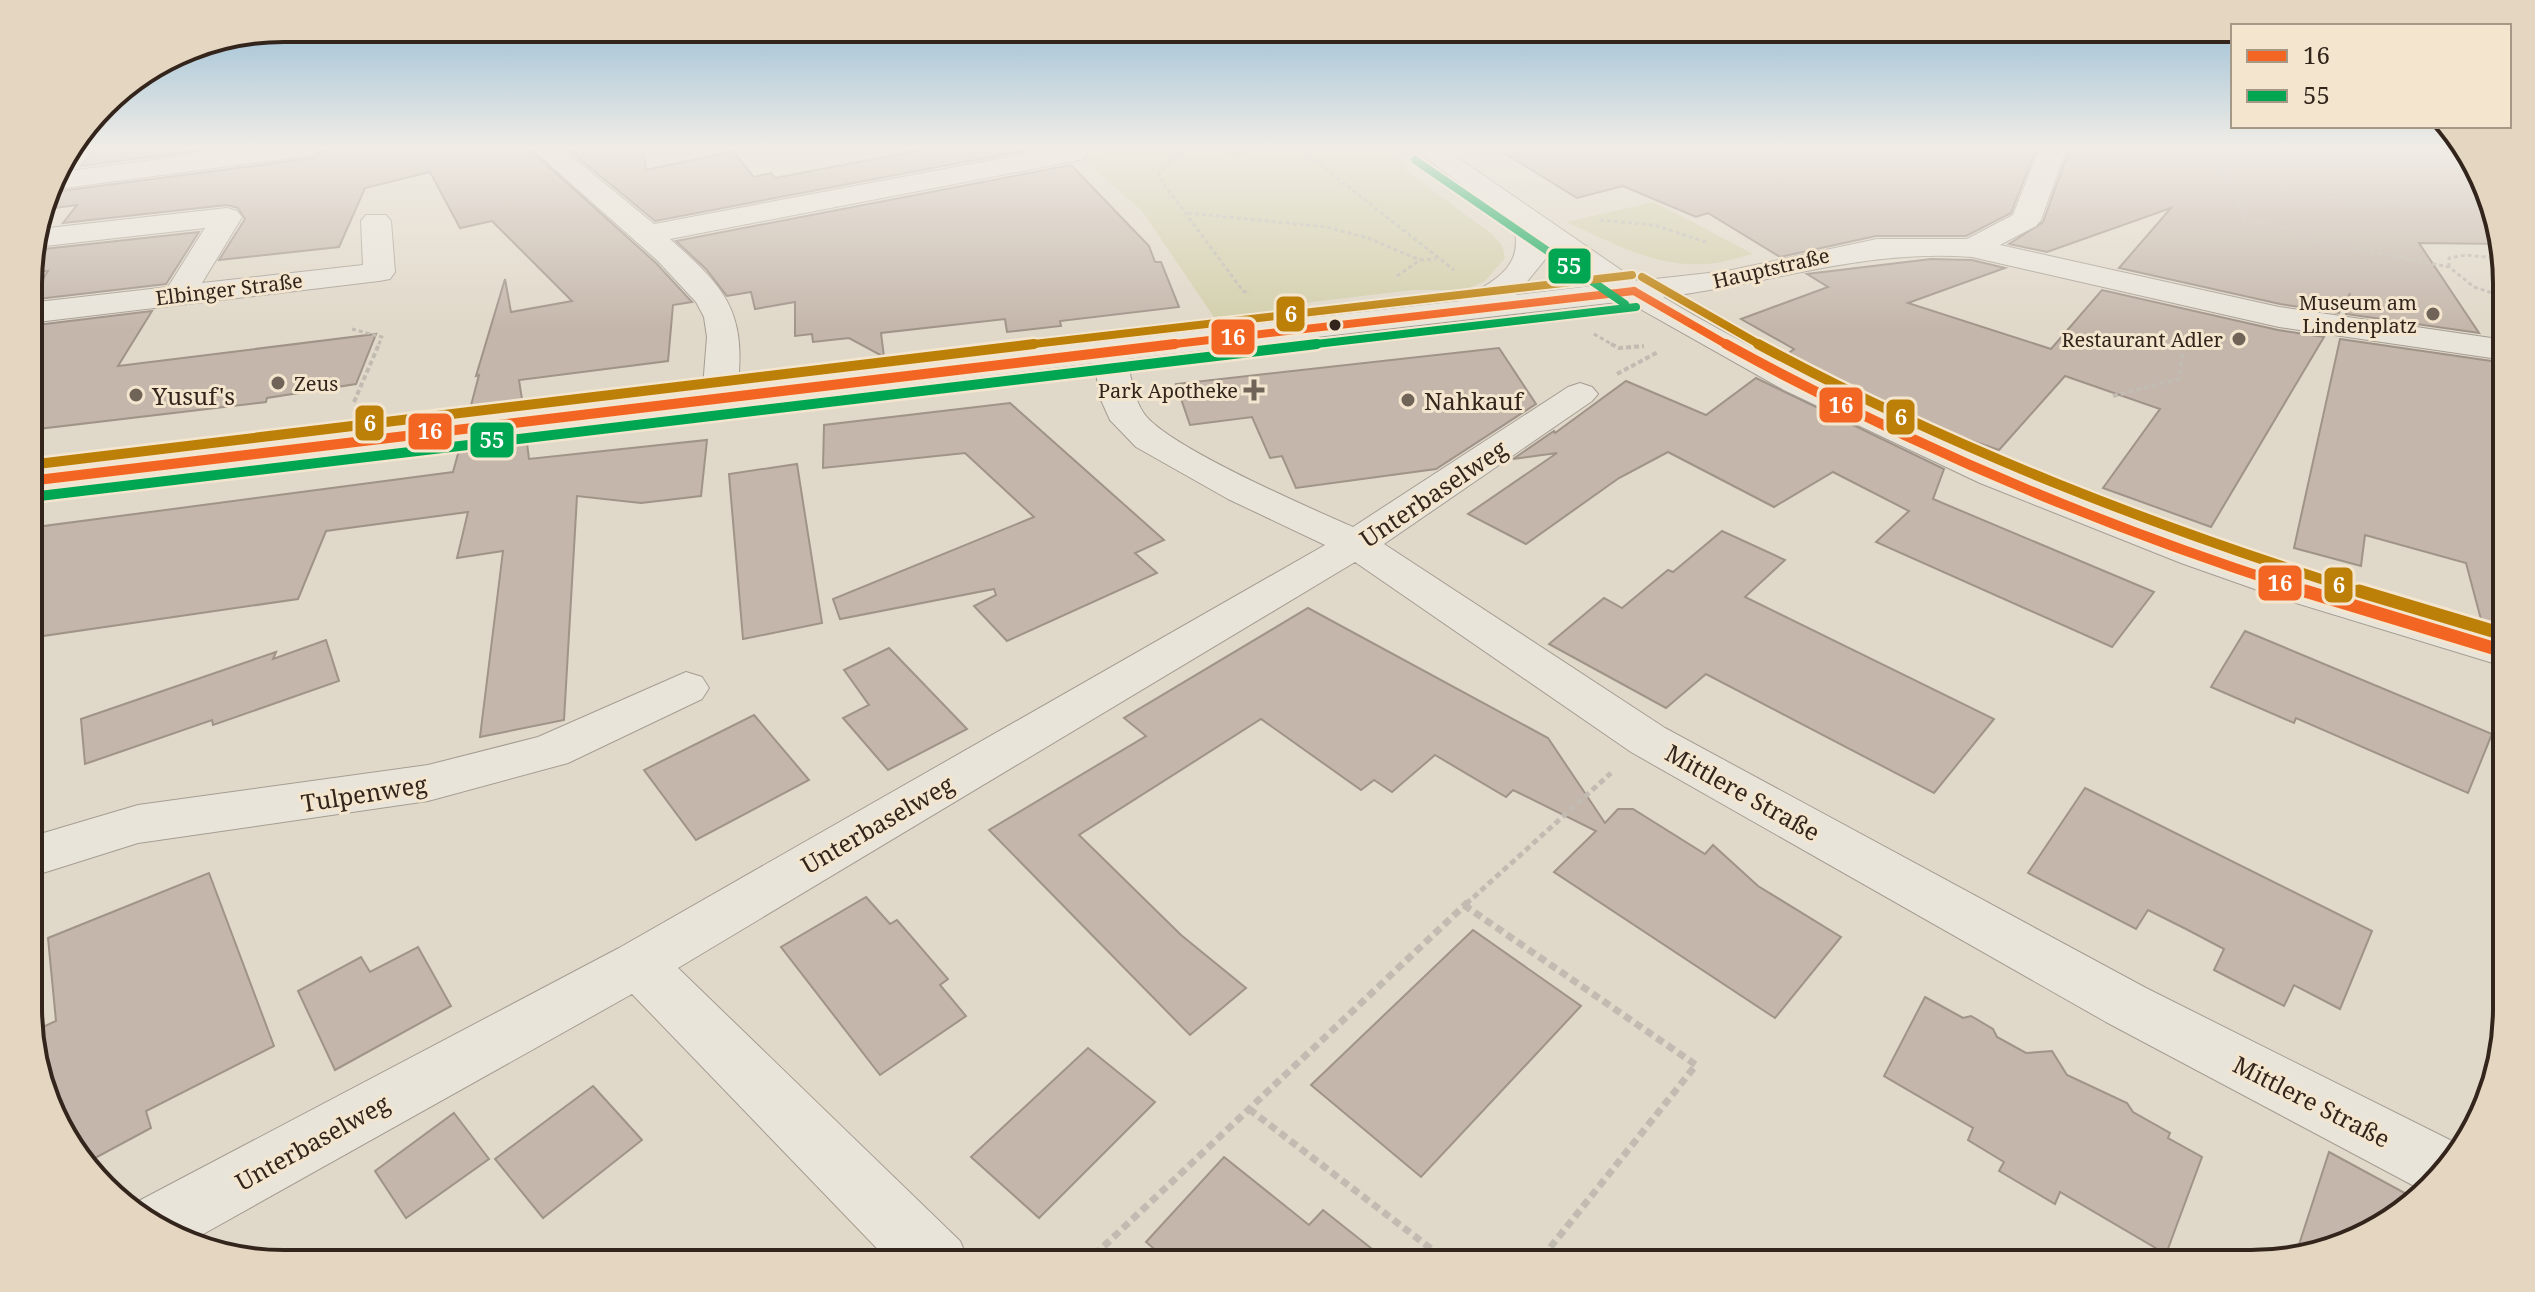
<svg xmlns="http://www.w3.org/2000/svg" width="2535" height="1292" font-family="'Noto Serif',serif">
<rect width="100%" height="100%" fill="#e0d8c8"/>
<g fill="#d2cfab">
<path d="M 1069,147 L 1385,147 L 1408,165 L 1402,168 L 1492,234 L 1502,245 L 1505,258 L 1485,281 L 1465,290 L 1413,290 L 1312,302 L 1263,315 L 1216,320 L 1142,211 Z"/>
<path d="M 1654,202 L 1753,254 C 1737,258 1719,264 1703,264 C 1654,267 1609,241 1566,222 Z"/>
</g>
<g fill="#c4b6aa" stroke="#a09388" stroke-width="2">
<path d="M 96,147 L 225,147 L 81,166 Z"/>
<path d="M 329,147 L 527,147 L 656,263 L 692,302 L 673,305 L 668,361 L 519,380 L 523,406 L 469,413 L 479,375 L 476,376 L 505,279 L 511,312 L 572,301 L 492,221 L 460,228 L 430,172 L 365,188 L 339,247 L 219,260 L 245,219 L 238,208 L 227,205 L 63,223 L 77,205 L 47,209 L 61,191 L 313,158 Z"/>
<path d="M 565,147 L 643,147 L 646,170 L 733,151 L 754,177 L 771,173 L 775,178 L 936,147 L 1043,147 L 655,221 Z"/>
<path d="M 1494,147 L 2037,147 L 2011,213 L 1966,236 L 1876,236 L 1780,257 L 1708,213 L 1696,217 L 1623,186 L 1577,198 Z"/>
<path d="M 2070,147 L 2442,147 L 2457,157 L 2470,158 L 2502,244 L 2419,243 L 2479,333 L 2346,314 L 2350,293 L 2339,313 L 2280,304 L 2119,268 L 2171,208 L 2047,252 L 2009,244 L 2043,222 Z"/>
<path d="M 1071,165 L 1149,246 L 1155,262 L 1161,262 L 1179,307 L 1060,321 L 1061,326 L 1007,332 L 1005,319 L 881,333 L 884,357 L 849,338 L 813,342 L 812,334 L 795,336 L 795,302 L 755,309 L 751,292 L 727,296 L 706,269 L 676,241 Z"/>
<path d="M 199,232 L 166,284 L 29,300 L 48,271 L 29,273 L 44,249 Z"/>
<path d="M 1931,259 L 1972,260 L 2005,268 L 1908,303 L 2051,349 L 2102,290 L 2278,330 L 2324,337 L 2211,527 L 2103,488 L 2160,409 L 2065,376 L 1999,450 L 1958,436 L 1956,440 L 1782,358 L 1794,349 L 1741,319 L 1828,287 L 1807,274 Z"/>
<path d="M 152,311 L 118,366 L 376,334 L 356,384 L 267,398 L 266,402 L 29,430 L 29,326 Z"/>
<path d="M 2340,339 L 2498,362 L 2505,372 L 2506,634 L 2483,627 L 2466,563 L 2365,535 L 2361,566 L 2294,548 Z"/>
<path d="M 1499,348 L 1536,404 L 1436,469 L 1296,488 L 1282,456 L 1270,458 L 1252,417 L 1190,425 L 1176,384 Z"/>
<path d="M 1756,378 L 1944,469 L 1933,499 L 2154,592 L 2112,647 L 1876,542 L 1909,511 L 1833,472 L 1774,507 L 1668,452 L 1619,478 L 1526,544 L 1468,514 L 1557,453 L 1513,459 L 1554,431 L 1555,433 L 1626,381 L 1706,415 Z"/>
<path d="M 1010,403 L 1164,540 L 1135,553 L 1157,573 L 1007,641 L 974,606 L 996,595 L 994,589 L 840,619 L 833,599 L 1034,517 L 965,453 L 823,468 L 824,425 Z"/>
<path d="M 526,435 L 529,459 L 707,440 L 701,496 L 641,503 L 577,496 L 564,720 L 480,737 L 503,551 L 457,558 L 468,512 L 326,531 L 298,599 L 29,638 L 29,528 L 453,472 L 461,443 Z"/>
<path d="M 797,464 L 822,623 L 743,639 L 729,474 Z"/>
<path d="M 1722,531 L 1785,560 L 1745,597 L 1994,719 L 1934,793 L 1706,674 L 1666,708 L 1549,644 L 1604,598 L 1622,608 L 1668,570 L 1673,572 Z"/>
<path d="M 1308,608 L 1548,738 L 1605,823 L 1618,809 L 1633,809 L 1705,854 L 1713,845 L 1758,886 L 1841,937 L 1775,1018 L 1554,872 L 1596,831 L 1513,790 L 1506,797 L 1435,755 L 1392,792 L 1374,780 L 1361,790 L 1261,719 L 1079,835 L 1181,935 L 1246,988 L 1190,1035 L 989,830 L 1146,736 L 1124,718 Z"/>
<path d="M 2245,631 L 2492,734 L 2468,793 L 2296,718 L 2294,723 L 2211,687 Z"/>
<path d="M 326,640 L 339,681 L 213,725 L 212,720 L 85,764 L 81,719 L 276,652 L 273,659 Z"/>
<path d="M 889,648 L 967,729 L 888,770 L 843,718 L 869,705 L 844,670 Z"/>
<path d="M 754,715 L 809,780 L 696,840 L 644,770 Z"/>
<path d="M 2085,788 L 2372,931 L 2340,1009 L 2294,985 L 2284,1006 L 2214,970 L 2224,949 L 2186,929 L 2148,910 L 2136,929 L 2028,873 Z"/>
<path d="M 209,873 L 274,1046 L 146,1111 L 151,1128 L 82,1165 L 30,1042 L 30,1033 L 56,1021 L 48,938 Z"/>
<path d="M 866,897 L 890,924 L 897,920 L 948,979 L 940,985 L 966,1016 L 880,1075 L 781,947 Z"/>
<path d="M 1473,930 L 1581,1006 L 1421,1177 L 1311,1085 Z"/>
<path d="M 418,947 L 451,1006 L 335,1070 L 298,991 L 361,957 L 370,972 Z"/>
<path d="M 1925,997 L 1963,1018 L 1971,1016 L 1993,1029 L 1997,1037 L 2026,1053 L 2052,1051 L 2067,1075 L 2127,1103 L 2133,1112 L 2170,1133 L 2168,1138 L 2202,1157 L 2166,1254 L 2060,1192 L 2055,1204 L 1999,1171 L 2004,1162 L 1968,1140 L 1973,1128 L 1884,1076 Z"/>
<path d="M 1088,1048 L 1155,1102 L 1039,1218 L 971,1157 Z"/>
<path d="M 593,1086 L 642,1140 L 543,1218 L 495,1159 Z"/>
<path d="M 454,1113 L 489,1159 L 406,1218 L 375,1171 Z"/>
<path d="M 2329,1152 L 2414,1198 L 2393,1221 L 2296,1254 Z"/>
<path d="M 1224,1157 L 1309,1225 L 1323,1210 L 1391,1264 L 1172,1264 L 1146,1242 Z"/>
</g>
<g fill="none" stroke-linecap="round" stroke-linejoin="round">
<g stroke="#a59d92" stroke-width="2">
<g id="minor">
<path d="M 250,147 L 326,147 L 313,155 L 49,190 L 54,173 Z"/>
<path d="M 530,147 L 560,147 L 654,224 L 1061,147 L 1084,147 L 1087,153 L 1084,159 L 1074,161 L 670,239 C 723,286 746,309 738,383 L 1460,301 C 1493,281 1528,267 1512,222 L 1411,147 L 1442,147 L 1637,281 L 1727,271 L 1877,239 L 1967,239 L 2013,215 L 2040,147 L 2067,147 L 2041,220 L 2036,226 L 2000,245 L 2279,307 L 2505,340 L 2505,360 L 2279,327 L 1972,257 C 1861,249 1771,284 1663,297 C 1727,336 1795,369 1862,401 C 2069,500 2285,575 2506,637 L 2506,667 L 2283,599 L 2181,563 L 1980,483 L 1784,390 L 1626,301 L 1127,359 C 1131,376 1133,397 1143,412 C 1163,445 1312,509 1353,527 L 1568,387 L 1580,383 L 1592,387 L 1598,394 L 1592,401 L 1384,544 L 1665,728 L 2146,988 L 2460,1145 L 2421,1189 L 2418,1188 L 2106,1022 L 1631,752 L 1355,562 L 678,968 L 960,1241 L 970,1264 L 892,1264 L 632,994 L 189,1242 L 170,1237 L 133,1204 L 619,948 L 1325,545 L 1228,499 L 1136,447 L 1110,420 L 1101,400 L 1094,363 L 29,492 L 29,470 L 703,387 L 707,337 L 704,317 L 696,302 L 658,261 ZM 1548,248 L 1601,285 L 1516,295 L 1547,257 Z"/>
<path d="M 2451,147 L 2466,147 L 2469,155 L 2457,154 Z"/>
<path d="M 227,208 L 237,211 L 242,217 L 202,283 L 363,265 L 361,221 L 366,215 L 386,215 L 391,221 L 395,272 L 390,279 L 379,281 L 29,323 L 29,303 L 168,287 L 205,228 L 36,247 L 39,229 Z"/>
<path d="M 686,672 L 702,677 L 709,688 L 702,699 L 568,763 L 428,801 L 138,843 L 30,877 L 30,837 L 138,805 L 428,765 L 538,737 Z"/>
</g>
</g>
<g stroke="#c1bbb2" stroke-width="3" stroke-dasharray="4 3" stroke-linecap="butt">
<path d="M 1185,147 L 1159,173 L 1161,180 L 1243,291 L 1250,293"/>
<path d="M 1204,147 L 1233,153 L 1276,147"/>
<path d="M 1298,147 L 1454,270"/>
<path d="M 2191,147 L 2230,181 L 2245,220 L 2292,229 L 2310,240 L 2449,267 L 2474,287 L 2505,297"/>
<path d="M 1110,152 L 1180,151"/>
<path d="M 2231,181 L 2347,200 L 2488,205"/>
<path d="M 1188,213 L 1327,227 L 1368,238 L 1420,260"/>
<path d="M 1600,220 L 1654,225 L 1706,242"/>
<path d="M 2449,267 L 2449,258 L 2466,255 L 2505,259"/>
<path d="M 1397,276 L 1420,260 L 1436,259"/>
<path d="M 352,329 L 382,337 L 378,346"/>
<path d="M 1594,334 L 1615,346"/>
<path d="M 2184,346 L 2186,336"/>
</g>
<g stroke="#c1bbb2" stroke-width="4" stroke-dasharray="5 3" stroke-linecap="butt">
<path d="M 1611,344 L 1619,348 L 1644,346"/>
<path d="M 1617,374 L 1658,352"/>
<path d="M 2113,396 L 2178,379 L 2185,344"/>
<path d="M 354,402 L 379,344"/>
</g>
<path stroke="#c1bbb2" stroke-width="5" stroke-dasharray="6 4" stroke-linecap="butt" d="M 1466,904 L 1611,773"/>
<g stroke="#c1bbb2" stroke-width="7" stroke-dasharray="8 5" stroke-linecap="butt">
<path d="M 1464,905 L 1696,1065 L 1537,1264"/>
<path d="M 1249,1109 L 1451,1264"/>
<path d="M 1085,1264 L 1468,902"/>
</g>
<use href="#minor" fill="#e9e4da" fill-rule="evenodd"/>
<g stroke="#f3e5ce" stroke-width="12">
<g id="bus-1-far2">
<path d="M 1634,291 L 1729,346"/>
<path d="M 1158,346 L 1634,291"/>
</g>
</g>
<g stroke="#f3e5ce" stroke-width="15">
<g id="bus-1-far1">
<path d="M 1726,344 C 1912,447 2108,529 2311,593"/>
<path d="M 29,481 L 1175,344"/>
</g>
</g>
<g stroke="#f3e5ce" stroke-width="19">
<path id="bus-1" d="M 2305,591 L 2506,652"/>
</g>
<g stroke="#f3e5ce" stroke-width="12">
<g id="bus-2-far1">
<path d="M 1415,160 L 1625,304"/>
<path d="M 1299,346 L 1636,307"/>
</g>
</g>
<g stroke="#f3e5ce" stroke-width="15">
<path id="bus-2" d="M 31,497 L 1317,344"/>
</g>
<g stroke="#f3e5ce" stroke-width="12">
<g id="bus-3-far2">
<path d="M 1642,277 L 1762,346"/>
<path d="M 1016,346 L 1632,275"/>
</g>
</g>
<g stroke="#f3e5ce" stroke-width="15">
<g id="bus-3-far1">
<path d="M 1758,344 C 1952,449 2155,527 2365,593"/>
<path d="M 29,465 L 1034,344"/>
</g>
</g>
<g stroke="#f3e5ce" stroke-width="19">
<path id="bus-3" d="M 2359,591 L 2506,635"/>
</g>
<use href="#bus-1-far2" stroke="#f26522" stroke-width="8"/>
<use href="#bus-1-far1" stroke="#f26522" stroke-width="10"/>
<use href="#bus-1" stroke="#f26522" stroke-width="13"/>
<use href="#bus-2-far1" stroke="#00a651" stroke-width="8"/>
<use href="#bus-2" stroke="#00a651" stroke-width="10"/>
<use href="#bus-3-far2" stroke="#bc7f08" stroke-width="8"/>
<use href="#bus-3-far1" stroke="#bc7f08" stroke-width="10"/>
<use href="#bus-3" stroke="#bc7f08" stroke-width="13"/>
</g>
<linearGradient id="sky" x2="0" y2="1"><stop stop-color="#93bbd5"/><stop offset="0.45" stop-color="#f1ede6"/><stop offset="1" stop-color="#f1ede6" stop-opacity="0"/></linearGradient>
<rect width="2535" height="328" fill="url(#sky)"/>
<g fill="#706458" stroke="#f3e5ce" stroke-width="3">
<circle cx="2433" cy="314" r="8"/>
<circle cx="2239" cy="339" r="8"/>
<circle cx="278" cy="383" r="8"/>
<path d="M1250 378h8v8h8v8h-8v8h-8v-8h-8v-8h8z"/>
<circle cx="136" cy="395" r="8"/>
<circle cx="1408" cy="400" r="8"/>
</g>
<circle fill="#33251c" stroke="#f3e5ce" stroke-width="3" cx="1335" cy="325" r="7"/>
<g text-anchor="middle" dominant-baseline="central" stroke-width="6" stroke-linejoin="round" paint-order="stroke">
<g font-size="20" fill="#33251c" stroke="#f3e5ce">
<text transform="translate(1771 268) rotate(-13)">Hauptstraße</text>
<text transform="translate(229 289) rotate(-7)">Elbinger Straße</text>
</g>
<g font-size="20" fill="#33251c" stroke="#f3e5ce" text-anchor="end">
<text x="2417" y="302">Museum am<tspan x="2417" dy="23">Lindenplatz</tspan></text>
<text x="2223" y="339">Restaurant Adler</text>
<text x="294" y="383" text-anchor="start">Zeus</text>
<text x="1238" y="390">Park Apotheke</text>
</g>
<g font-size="24" fill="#33251c" stroke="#f3e5ce" text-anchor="start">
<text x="152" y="395">Yusuf's</text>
<text x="1424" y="400">Nahkauf</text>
</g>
<g font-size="24" fill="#33251c" stroke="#f3e5ce">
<text transform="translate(1433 493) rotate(-34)">Unterbaselweg</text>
<text transform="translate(1743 792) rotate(29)">Mittlere Straße</text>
<text transform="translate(364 793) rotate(-9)">Tulpenweg</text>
<text transform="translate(877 824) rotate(-30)">Unterbaselweg</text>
<text transform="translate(2312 1101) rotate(27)">Mittlere Straße</text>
<text transform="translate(312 1142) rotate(-29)">Unterbaselweg</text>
</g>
</g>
<path d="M0 0H2535V1292H0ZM284 42H2251A242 242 0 0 1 2493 284V1008A242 242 0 0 1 2251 1250H284A242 242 0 0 1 42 1008V284A242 242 0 0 1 284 42Z" fill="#e4d6c0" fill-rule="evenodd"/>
<path fill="none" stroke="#33251c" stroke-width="4" d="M284 42H2251A242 242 0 0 1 2493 284V1008A242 242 0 0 1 2251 1250H284A242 242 0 0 1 42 1008V284A242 242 0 0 1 284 42Z"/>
<g stroke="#f3e5ce" stroke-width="3">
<rect x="1547" y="247" width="45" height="38" rx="8" fill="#00a651"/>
<rect x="1275" y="295" width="31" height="38" rx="8" fill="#bc7f08"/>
<rect x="1210" y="318" width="46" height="38" rx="8" fill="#f26522"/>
<rect x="1818" y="386" width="46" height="38" rx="8" fill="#f26522"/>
<rect x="1885" y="398" width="31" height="38" rx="8" fill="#bc7f08"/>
<rect x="354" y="404" width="31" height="38" rx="8" fill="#bc7f08"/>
<rect x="407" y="412" width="46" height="39" rx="8" fill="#f26522"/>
<rect x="469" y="421" width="46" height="38" rx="8" fill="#00a651"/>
<rect x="2257" y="564" width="46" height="38" rx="8" fill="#f26522"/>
<rect x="2323" y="566" width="31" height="38" rx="8" fill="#bc7f08"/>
</g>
<g font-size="22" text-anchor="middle" font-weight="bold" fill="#fff">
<text x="1569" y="274">55</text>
<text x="1291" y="322">6</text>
<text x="1233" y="345">16</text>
<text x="1841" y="413">16</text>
<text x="1901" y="425">6</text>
<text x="370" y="431">6</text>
<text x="430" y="439">16</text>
<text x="492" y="448">55</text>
<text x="2280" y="591">16</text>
<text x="2339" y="593">6</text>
</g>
<rect x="2231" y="24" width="280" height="104" fill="#f3e5ce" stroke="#a69887" stroke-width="2"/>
<rect x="2247" y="50" width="40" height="12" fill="#f26522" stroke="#a69887" stroke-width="2"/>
<text x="2303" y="64" font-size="24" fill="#33251c">16</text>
<rect x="2247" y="90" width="40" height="12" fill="#00a651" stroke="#a69887" stroke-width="2"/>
<text x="2303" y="104" font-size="24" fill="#33251c">55</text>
</svg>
